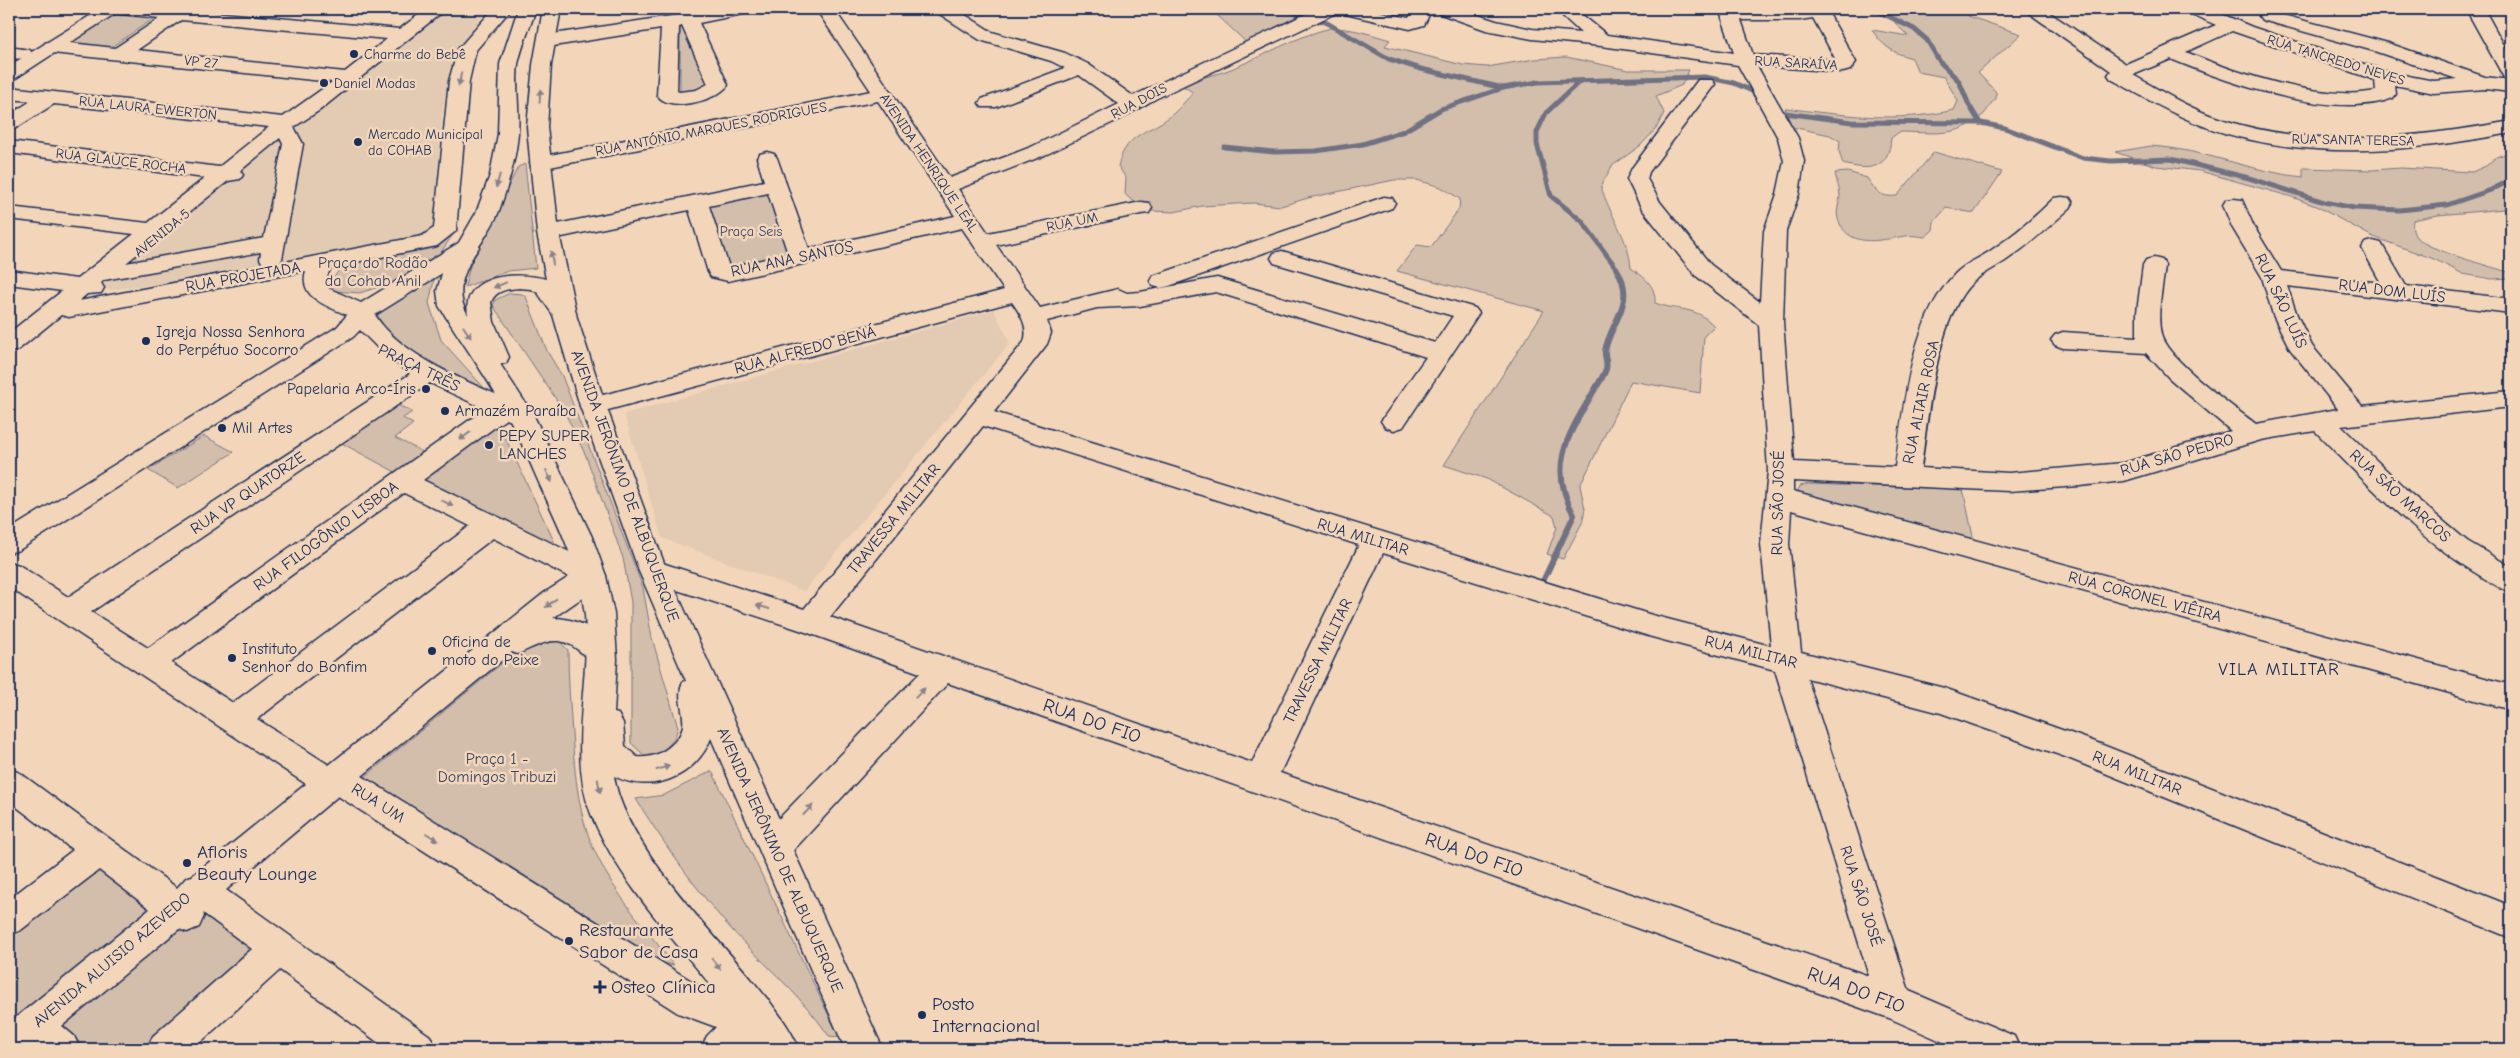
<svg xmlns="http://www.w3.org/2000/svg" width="2520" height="1058" font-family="'Comic Neue',sans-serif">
<rect width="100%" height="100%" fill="#f3d6b9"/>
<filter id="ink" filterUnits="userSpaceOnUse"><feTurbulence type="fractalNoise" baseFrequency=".02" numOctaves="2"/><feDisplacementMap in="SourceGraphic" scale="10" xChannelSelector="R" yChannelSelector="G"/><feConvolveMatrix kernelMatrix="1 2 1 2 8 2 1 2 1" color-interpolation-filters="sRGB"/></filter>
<g filter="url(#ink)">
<g fill="#e3cab2">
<path d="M 447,9 L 487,9 L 459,49 L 443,109 L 432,233 L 321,262 L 110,290 L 99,286 L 233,175 Z"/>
<path d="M 994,310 L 1010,343 L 804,591 L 662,538 L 624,414 Z"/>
</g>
<g fill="#d3beac" stroke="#777685">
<path d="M 1205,9 L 1310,9 L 1247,43 L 1217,15 Z"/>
<path d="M 1890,9 L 1979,9 L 1968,16 L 2021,34 L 1978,73 L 1996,92 L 1996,99 C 1989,104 1989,109 1984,114 C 1959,139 1930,132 1899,132 L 1891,138 C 1889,170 1869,171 1843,164 L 1839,151 L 1840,141 L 1830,135 L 1792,127 L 1785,108 C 1839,115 1900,123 1954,110 L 1958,101 L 1944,77 L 1918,72 L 1912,58 C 1892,53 1883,46 1872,30 L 1908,36 L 1896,24 L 1888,10 Z"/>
<path d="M 114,11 L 159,15 L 108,49 L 60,45 Z"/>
<path d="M 680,24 L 713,87 L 680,93 Z"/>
<path d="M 1331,28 C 1352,28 1370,34 1390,40 L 1385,46 L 1463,65 L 1487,67 L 1535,59 L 1566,57 L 1628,70 L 1689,70 L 1682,85 L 1656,96 L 1664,113 L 1656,129 L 1640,146 L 1612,166 L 1601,186 C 1609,215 1629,238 1631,268 C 1644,277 1656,285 1655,303 C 1679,312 1695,305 1714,326 L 1704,336 L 1700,393 L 1631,381 L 1580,486 L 1585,509 L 1582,523 L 1563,559 L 1547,554 L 1557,527 L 1554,516 L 1487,479 L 1444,465 L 1544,311 L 1397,271 L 1417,245 L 1431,247 L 1459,209 L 1460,199 L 1441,187 L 1417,180 L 1394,180 L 1308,198 L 1281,206 L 1253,203 L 1202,206 L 1174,212 L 1152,211 L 1130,199 L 1125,194 L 1126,178 L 1118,166 C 1127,130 1151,134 1174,113 C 1181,107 1186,99 1194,93 L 1183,86 C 1198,77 1214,76 1231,69 C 1264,56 1296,36 1331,28 Z"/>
<path d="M 2151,146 C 2204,149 2251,172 2303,177 L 2303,168 L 2372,170 L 2401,168 L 2472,172 L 2486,166 L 2496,157 L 2511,152 L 2511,205 L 2504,209 L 2438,215 L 2413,220 C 2412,226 2412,232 2417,238 C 2428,250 2493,267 2511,273 L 2511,278 L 2492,279 L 2463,274 L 2434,259 L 2371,236 L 2318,207 L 2292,197 L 2200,171 L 2156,166 L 2115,152 Z"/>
<path d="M 1934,152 L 2002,172 L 1974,213 L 1946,208 L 1934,222 L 1933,230 L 1925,237 C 1919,236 1912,235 1905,236 C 1884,239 1851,250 1839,222 C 1835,212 1839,206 1840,196 C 1840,189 1836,180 1835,173 L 1848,172 L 1867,178 C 1876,191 1880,198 1897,196 Z"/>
<path d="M 525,164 L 536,268 L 508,271 L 465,287 C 472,244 500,206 518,167 Z"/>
<path d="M 772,190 L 794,259 L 729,271 L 709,204 Z"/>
<path d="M 454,233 L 437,258 L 394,282 L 360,293 L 335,291 L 330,287 C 332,281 335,274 340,270 C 362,251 414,246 443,239 Z"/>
<path d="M 435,276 L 429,303 L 441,340 L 487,391 C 446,371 395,356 376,312 Z"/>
<path d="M 510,293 L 522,294 L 526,297 L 547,351 L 562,376 L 643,588 L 652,638 L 678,728 L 674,739 L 660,755 L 644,755 L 631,743 L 631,602 L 623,558 L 586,456 L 564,411 L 496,310 L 493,305 L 495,300 Z"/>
<path d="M 394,403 L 412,412 L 403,418 L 413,424 L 395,438 L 427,454 L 399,474 L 336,440 Z"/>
<path d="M 497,420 L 560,554 L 414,480 Z"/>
<path d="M 204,436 L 234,452 L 178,488 L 148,470 Z"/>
<path d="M 1808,484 L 1963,489 L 1975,546 L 1797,493 L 1800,486 Z"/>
<path d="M 558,640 L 568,650 C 568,678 570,705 572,733 C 575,775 578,818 597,856 C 616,896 647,930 674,965 L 654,962 L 365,777 L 513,654 L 533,641 Z"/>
<path d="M 712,771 L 839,1037 L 829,1036 C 799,992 758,960 723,920 C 691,882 662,841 636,799 L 664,795 Z"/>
<path d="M 104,863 L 162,908 L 18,1026 L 9,1018 L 9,937 Z"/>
<path d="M 204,908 L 264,953 L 153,1049 L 88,1049 L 61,1027 Z"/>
</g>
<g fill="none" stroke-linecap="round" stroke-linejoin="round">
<g stroke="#707182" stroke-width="5">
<path d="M 1282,9 L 1325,22 L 1389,59 L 1421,69 L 1503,88"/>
<path d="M 1874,9 L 1914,29 L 1927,40 L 1940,62 L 1959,81 L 1969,105 L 1980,123"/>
<path d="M 1580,81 L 1546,113 L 1537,132 L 1537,144 L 1551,196 L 1582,221 L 1617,269"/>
<path d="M 1785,113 L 1852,122 L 1981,123 L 2005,128 L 2083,158 L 2111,161 L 2171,159 L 2249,178 L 2324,202 L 2354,208 L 2400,210 L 2447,205 L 2491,190 L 2511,180"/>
<path d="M 1224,147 L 1274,152 L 1316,151 L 1363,144 L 1404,131 L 1441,109 L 1503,88 L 1538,82 L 1705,77 L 1734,83 L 1752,91 L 1759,100"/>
</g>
<path stroke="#707182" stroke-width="6" d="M 1544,579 L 1574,515 C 1548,468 1566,438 1591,396 C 1596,387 1603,378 1606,369 C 1608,363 1604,356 1605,351 C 1610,322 1638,302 1616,268"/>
<g stroke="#1b2f5e" stroke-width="3">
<g id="minor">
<path d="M 112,9 L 178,9 L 400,29 L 426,9 L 446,9 L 320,110 L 294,127 L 303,144 L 282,259 L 280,263 L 422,236 L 434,228 L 449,81 L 458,49 L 493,9 L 511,9 L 476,50 L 469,81 L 456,231 L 437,246 L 331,267 L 327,277 L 328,288 L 361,303 L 460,242 L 468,240 L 476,242 L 479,247 L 476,252 L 375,315 C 402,359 481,387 527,408 L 531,414 L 527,420 L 518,423 L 506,419 L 423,480 L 602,568 L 606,576 L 602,584 L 553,618 C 575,618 605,631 616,651 L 612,659 C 585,668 581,643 558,641 C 543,640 531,649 517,654 L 512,652 L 362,776 L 701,987 L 718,992 L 756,995 L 769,1000 L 778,1018 C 763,1054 734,1049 701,1049 L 707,1036 L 716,1027 L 678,1013 L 338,796 L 226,890 L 430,1036 L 436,1049 L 387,1049 L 280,970 L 193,1049 L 147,1049 L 153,1036 L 252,949 L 203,913 L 204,916 L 199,927 L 187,932 L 179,929 L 62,1026 L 74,1036 L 80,1049 L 9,1049 L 9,1023 L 150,909 L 99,870 L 21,930 L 9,935 L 9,899 L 73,850 L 9,801 L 9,769 L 20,773 L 177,888 L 186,878 L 192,876 L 306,784 L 9,587 L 9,562 L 19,565 L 68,597 L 410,374 L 376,346 L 360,330 L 353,337 L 19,550 L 9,553 L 9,530 L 337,327 L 347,315 C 328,306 298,298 306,271 L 69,317 L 61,315 L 18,350 L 9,353 L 9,333 L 62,291 L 9,284 L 9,270 L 77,279 L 134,234 L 9,219 L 9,207 L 148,223 L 205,178 L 9,153 L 9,141 L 219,167 L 269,127 L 54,104 L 16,128 L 9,130 L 9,115 L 31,101 L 9,99 L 9,87 L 283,117 L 332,82 L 52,53 L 45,51 L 43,47 L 45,43 L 52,41 L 115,48 L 160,18 L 121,14 L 115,13 ZM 181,20 L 387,39 L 345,72 L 137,50 ZM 280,138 L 283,144 L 264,238 L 126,263 L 228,181 L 240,179 L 243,175 L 240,171 ZM 261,252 L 260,259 L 263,264 L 268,265 L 79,301 L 87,294 L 101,293 L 104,288 L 101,283 L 104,280 ZM 430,383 L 485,409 L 148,648 L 91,612 ZM 404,493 L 470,526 L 233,703 L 171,663 ZM 493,538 L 569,577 L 544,593 L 329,765 L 257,719 Z"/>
<path d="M 717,9 L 751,9 L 748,13 L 699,23 L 728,85 C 717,101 670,113 657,95 L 661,29 L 547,47 L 541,45 L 538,41 L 541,37 L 547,35 ZM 682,26 L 708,84 L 696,90 L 679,92 L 677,91 L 679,27 Z"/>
<path d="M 816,9 L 834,9 L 950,178 L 1031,147 L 1119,104 L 1079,75 L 996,107 L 982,107 L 979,103 L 982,99 L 1065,68 L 1051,61 L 980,40 L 938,13 L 935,9 L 956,9 L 992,32 L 1065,53 L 1088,64 L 1133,96 L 1316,9 L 1368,9 L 1409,18 L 1414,9 L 1432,9 L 1424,25 L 1410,29 L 1341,13 L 1338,10 L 1336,13 L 1157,98 L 1118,120 L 1045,155 L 958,189 L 988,233 L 1141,202 L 1149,203 L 1152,208 L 1149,213 L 1141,214 L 996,245 L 1040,308 L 1118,289 L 1127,293 L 1140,292 L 1217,278 L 1435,343 L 1453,316 L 1274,263 L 1271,258 L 1274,253 L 1282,251 L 1475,308 L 1479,313 L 1403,427 L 1394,430 L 1385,427 L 1381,421 L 1426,357 L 1216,292 L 1140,306 L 1097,308 L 1047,321 L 1051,333 L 1047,344 L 994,412 L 1652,615 L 1771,646 L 1761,544 L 1768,471 L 1759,325 L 1695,275 L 1642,209 L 1627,179 L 1632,168 L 1698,80 L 1712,80 L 1715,84 L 1649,172 L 1647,179 L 1660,202 L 1711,265 L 1760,302 L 1764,231 L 1777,194 L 1784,161 L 1778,138 L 1738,65 L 1601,46 L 1532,39 L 1486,30 L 1438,13 L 1435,9 L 1460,9 L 1496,21 L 1532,29 L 1581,33 L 1555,9 L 1575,9 L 1607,35 L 1734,53 L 1719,9 L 1838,9 L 1835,13 L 1829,14 L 1856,62 L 1850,70 L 1843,72 L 1757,66 L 1798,138 L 1804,161 L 1799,194 L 1786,231 L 1783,322 L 1794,462 L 1895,467 C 1904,407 1910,320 1955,274 C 1965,263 1981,258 1993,249 C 2015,234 2035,217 2054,198 L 2062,197 L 2070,198 L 2073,203 L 2070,208 C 2050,226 2030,244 2008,259 C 1997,267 1983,273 1973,282 C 1936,317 1928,419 1921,468 L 2009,473 L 2124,463 L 2231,431 L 2169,378 L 2146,353 L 2063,348 L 2055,345 L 2051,340 L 2055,335 L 2063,332 L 2137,337 L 2137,312 L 2143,265 L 2146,260 L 2154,258 L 2162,260 L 2165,265 C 2163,287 2156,313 2161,334 C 2165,358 2235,408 2256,424 L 2338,409 L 2290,349 L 2273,315 L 2262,277 L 2232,227 L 2223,205 L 2226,200 L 2234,199 L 2242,200 L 2254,227 L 2281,271 L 2381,283 L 2362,248 L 2365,243 L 2373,241 L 2381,243 L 2406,286 L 2511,299 L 2511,313 L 2287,286 L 2297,315 L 2312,346 L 2362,406 L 2511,391 L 2511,407 L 2341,426 L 2411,494 L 2467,541 L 2511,567 L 2511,592 C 2497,588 2486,579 2474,572 C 2413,534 2365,481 2315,431 L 2261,440 L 2124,481 L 2080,486 L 2009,491 L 1793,481 L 1793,491 L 2511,685 L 2511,710 L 1791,510 L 1789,544 L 1801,652 L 1944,688 L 2090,740 L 2511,906 L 2511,938 L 2068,758 L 1941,713 L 1807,678 L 1909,991 L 2014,1036 L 2020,1049 L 1959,1049 L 1889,1018 L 948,683 L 787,857 L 775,861 L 763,857 L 758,846 L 763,835 L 920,673 L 800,630 L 643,579 L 639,571 L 643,563 L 653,560 L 804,609 L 1024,342 C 1029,327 1021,315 1012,302 L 593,414 L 584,412 L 580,406 L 584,400 L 1004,290 L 962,228 L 728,281 L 711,277 L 708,272 L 689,210 L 548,240 L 540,238 L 537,233 L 540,228 L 548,226 L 764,181 L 757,158 L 760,154 L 767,152 L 774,154 L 777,158 L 809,249 L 955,216 L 878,101 L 540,169 L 533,167 L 530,163 L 533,159 L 540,157 L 871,91 ZM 1813,18 L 1836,60 L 1753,55 L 1741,20 L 1800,20 ZM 768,193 L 788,254 L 729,267 L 709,206 ZM 983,426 L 1359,545 L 1252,763 L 830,617 ZM 1383,553 L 1652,637 L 1775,670 L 1869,976 L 1280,773 Z"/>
<path d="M 2023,9 L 2044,9 L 2126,64 L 2216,25 L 2189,13 L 2186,9 L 2210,9 L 2252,27 L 2388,72 L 2434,81 L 2457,79 L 2374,51 L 2262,20 L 2259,16 L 2262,12 L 2268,11 L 2388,43 L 2485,77 L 2511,80 L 2511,92 L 2485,89 L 2434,93 L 2395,85 L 2396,94 L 2393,98 C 2334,121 2226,82 2171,59 L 2133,75 C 2161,91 2190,109 2221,119 C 2313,150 2417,138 2511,121 L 2511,133 C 2412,152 2303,162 2206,127 C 2173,115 2142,96 2111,79 L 2108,75 L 2111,71 ZM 2232,31 L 2375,80 L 2376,91 C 2322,102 2236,73 2186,52 Z"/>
<path d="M 2466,9 L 2484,9 L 2511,58 L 2511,80 L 2504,78 L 2502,74 Z"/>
<path d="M 9,47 L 30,50 L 32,54 L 30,58 L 9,59 Z"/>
<path d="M 1384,197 L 1392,198 L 1395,203 L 1392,208 L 1169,286 L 1161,288 L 1153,286 L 1150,281 L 1153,276 Z"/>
</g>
</g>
<g stroke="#1b2f5e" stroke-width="3">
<g id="major">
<path d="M 101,9 L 122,9 L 16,78 L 9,80 L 9,66 Z"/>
<path d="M 518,9 L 536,9 C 530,27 522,46 518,64 C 515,86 520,110 518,133 C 516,159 508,186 499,211 C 487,243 445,278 468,315 C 461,272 519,272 546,279 L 537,233 L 527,127 L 533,65 L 543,9 L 561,9 L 551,65 L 547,127 L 559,233 L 577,318 L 606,406 L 667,571 L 883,1049 L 845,1049 L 711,738 C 696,777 651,795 614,776 C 624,843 708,927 752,980 C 769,1001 789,1024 799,1049 L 759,1049 C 707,970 627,902 591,814 C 567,753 591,680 585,615 C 580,572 563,534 545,496 C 533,470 522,442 508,416 C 488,378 462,343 439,306 L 437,291 L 443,270 L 476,213 L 490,175 L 498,134 L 500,64 ZM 519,288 L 531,289 L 538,293 L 553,315 L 580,406 L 639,571 L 686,681 L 683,682 C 672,705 698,724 669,747 C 659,755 650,758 637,757 L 625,746 L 623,723 L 618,714 L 614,713 L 617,659 L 614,614 L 606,576 L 592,537 L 534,416 L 500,364 L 506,363 L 509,357 L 494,322 L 491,302 C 496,290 508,289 519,288 Z"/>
</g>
</g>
<use href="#minor" fill="#f3d6b9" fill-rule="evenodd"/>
<use href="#major" fill="#f3d6b9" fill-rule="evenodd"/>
</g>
<defs><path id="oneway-solid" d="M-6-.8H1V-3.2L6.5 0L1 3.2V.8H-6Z" transform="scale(1.25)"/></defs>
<g fill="#87828c">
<use href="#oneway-solid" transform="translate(460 79) rotate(101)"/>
<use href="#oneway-solid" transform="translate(540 96) rotate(-86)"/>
<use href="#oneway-solid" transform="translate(498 181) rotate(105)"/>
<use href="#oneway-solid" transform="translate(552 258) rotate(-99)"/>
<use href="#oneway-solid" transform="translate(500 285) rotate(158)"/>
<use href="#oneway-solid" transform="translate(467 332) rotate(57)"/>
<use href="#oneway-solid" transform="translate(465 436) rotate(144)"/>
<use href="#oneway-solid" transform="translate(549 476) rotate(65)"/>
<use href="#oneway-solid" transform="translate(447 503) rotate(27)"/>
<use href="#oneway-solid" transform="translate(551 603) rotate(142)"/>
<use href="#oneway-solid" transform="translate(763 607) rotate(-162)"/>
<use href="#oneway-solid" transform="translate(920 693) rotate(-46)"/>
<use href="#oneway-solid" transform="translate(663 768) rotate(-18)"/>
<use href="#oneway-solid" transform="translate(599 786) rotate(80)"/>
<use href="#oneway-solid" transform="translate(808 810) rotate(-47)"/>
<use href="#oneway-solid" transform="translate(432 837) rotate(32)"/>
<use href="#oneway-solid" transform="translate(716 964) rotate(51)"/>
</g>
</g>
<g fill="#1b2f5e" stroke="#f3d6b9" stroke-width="2">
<circle cx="354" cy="54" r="5"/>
<circle cx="324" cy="83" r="5"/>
<circle cx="358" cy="142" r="5"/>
<circle cx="146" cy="341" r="5"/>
<circle cx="426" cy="389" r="5"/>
<circle cx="445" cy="411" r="5"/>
<circle cx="222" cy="428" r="5"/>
<circle cx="489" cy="445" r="5"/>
<circle cx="432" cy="651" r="5"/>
<circle cx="232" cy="658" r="5"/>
<circle cx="187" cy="863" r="5"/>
<circle cx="569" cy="941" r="5"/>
<path d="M597.5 979.5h5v5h5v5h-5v5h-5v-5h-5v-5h5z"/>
<circle cx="922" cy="1015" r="5"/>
</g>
<g text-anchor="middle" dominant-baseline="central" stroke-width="5" stroke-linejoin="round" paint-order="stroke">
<g font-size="14" fill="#1b2f5e" stroke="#f3d6b9" text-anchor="start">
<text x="364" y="54">Charme do Bebê</text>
<text x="334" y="83">Daniel Modas</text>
<text x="368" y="134">Mercado Municipal<tspan x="368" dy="16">da COHAB</tspan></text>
</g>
<g font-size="14" fill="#1b2f5e" stroke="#f3d6b9">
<text transform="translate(2336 60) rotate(17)">RUA TANCREDO NEVES</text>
<text transform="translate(201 62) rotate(6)">VP 27</text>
<text transform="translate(1796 63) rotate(3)">RUA SARAÍVA</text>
<text transform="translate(1139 101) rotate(-28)">RUA DOIS</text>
<text transform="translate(148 108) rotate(6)">RUA LAURA EWERTON</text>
<text transform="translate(711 129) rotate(-11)">RUA ANTÓNIO MARQUES RODRIGUES</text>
<text transform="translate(2353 140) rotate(1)">RUA SANTA TERESA</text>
<text transform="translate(121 161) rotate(7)">RUA GLAUCE ROCHA</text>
<text transform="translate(929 163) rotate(56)">AVENIDA HENRIQUE LEAL</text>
<text transform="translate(1072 222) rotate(-12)">RUA UM</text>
<text transform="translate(162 233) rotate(-39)">AVENIDA 5</text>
</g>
<g font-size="14" fill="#37446a" stroke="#f3d6b9">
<text x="751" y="231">Praça Seis</text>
</g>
<g font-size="16" fill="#1b2f5e" stroke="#f3d6b9">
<text transform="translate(792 259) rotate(-12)">RUA ANA SANTOS</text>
<text transform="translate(243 277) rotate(-10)">RUA PROJETADA</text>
<text transform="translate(2392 291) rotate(7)">RUA DOM LUÍS</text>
<text transform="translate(2281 301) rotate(65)">RUA SÃO LUÍS</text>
<text transform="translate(805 350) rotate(-15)">RUA ALFREDO BENÁ</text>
<text transform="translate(419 368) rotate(26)">PRAÇA TRÊS</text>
<text transform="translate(1921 402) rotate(-78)">RUA ALTAIR ROSA</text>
<text transform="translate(2177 455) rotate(-16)">RUA SÃO PEDRO</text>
<text transform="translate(625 486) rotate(70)">AVENIDA JERÔNIMO DE ALBUQUERQUE</text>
<text transform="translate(248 493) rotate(-34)">RUA VP QUATORZE</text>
<text transform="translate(2400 496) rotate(42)">RUA SÃO MARCOS</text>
<text transform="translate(1778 503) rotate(-89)">RUA SÃO JOSÉ</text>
<text transform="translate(894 519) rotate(-51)">TRAVESSA MILITAR</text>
<text transform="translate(326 536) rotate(-36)">RUA FILOGÔNIO LISBOA</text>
<text transform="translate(1363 537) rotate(17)">RUA MILITAR</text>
<text transform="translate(2145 597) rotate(15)">RUA CORONEL VIÊIRA</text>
<text transform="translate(1751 652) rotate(14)">RUA MILITAR</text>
<text transform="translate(1318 661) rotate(-64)">TRAVESSA MILITAR</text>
<text transform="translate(2137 773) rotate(22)">RUA MILITAR</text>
<text transform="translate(378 803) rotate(32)">RUA UM</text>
<text transform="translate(780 860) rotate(66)">AVENIDA JERÔNIMO DE ALBUQUERQUE</text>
<text transform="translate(1861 896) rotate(72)">RUA SÃO JOSÉ</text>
<text transform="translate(112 960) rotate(-40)">AVENIDA ALUISIO AZEVEDO</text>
</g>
<g font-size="16" fill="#37446a" stroke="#f3d6b9">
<text x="373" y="263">Praça do Rodão<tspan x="373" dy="18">da Cohab Anil</tspan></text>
<text x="497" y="759">Praça 1 -<tspan x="497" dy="18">Domingos Tribuzi</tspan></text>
</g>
<g font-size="16" fill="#1b2f5e" stroke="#f3d6b9" text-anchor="start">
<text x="156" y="332">Igreja Nossa Senhora<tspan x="156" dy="18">do Perpétuo Socorro</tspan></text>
<text x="416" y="389" text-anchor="end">Papelaria Arco-Íris</text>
<text x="455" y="411">Armazém Paraíba</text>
<text x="232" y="428">Mil Artes</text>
<text x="499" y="436">PEPY SUPER<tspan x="499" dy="18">LANCHES</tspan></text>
<text x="442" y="642">Oficina de<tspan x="442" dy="18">moto do Peixe</tspan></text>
<text x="242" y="649">Instituto<tspan x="242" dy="18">Senhor do Bonfim</tspan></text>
</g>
<g font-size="18" letter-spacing="1" fill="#1b2f5e" stroke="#f3d6b9">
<text x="2279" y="669">VILA MILITAR</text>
</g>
<g font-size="19" fill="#1b2f5e" stroke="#f3d6b9">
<text transform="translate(1092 721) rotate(19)">RUA DO FIO</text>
<text transform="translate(1474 855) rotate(19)">RUA DO FIO</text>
<text transform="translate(1856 990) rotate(20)">RUA DO FIO</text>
</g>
<g font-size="19" fill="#1b2f5e" stroke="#f3d6b9" text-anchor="start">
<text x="197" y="852">Afloris<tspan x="197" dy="22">Beauty Lounge</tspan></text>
<text x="579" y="930">Restaurante<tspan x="579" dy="22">Sabor de Casa</tspan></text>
<text x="611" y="987">Osteo Clínica</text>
<text x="932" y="1004">Posto<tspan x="932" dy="22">Internacional</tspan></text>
</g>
</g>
<rect width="2520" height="1058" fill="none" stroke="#f3d6b9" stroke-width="30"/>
<rect x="15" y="15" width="2490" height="1028" fill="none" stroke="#1b2f5e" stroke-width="2" filter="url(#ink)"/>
</svg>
